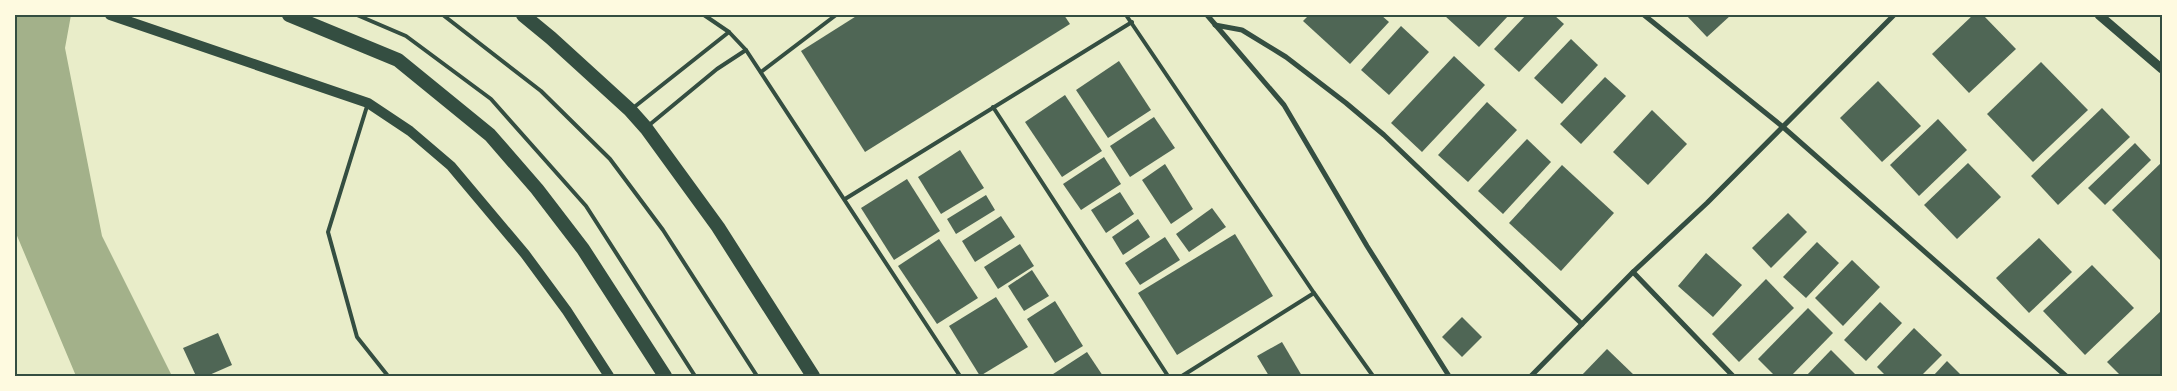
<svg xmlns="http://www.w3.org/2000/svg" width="2177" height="391" font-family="'Libre Baskerville',serif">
<rect width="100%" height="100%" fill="#e9edc9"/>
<path fill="#a3b18a" d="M 15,15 L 71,15 L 65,48 L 102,236 L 172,376 L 76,376 L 15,231 Z"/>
<g fill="#4f6655">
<path d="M 858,15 L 1064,15 L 1070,24 L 865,152 L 801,51 Z"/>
<path d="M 1309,15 L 1381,15 L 1389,22 L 1350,64 L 1303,21 Z"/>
<path d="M 1447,15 L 1509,15 L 1479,47 L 1445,16 Z"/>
<path d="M 1526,15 L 1554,15 L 1564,24 L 1519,72 L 1494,49 Z"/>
<path d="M 1686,15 L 1731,15 L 1707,37 Z"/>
<path d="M 1973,15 L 1983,15 L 2016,49 L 1969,93 L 1932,54 Z"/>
<path d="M 1401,26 L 1429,52 L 1389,95 L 1361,70 Z"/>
<path d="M 1571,39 L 1598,65 L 1562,104 L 1534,78 Z"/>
<path d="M 1454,56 L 1485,85 L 1422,152 L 1391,123 Z"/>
<path d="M 1119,61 L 1151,110 L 1108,138 L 1076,90 Z"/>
<path d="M 2041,62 L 2088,110 L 2033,162 L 1987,114 Z"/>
<path d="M 1605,77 L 1626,96 L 1581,144 L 1560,124 Z"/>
<path d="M 1878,81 L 1921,126 L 1882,162 L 1840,118 Z"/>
<path d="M 1065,95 L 1102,151 L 1062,177 L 1025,122 Z"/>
<path d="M 1487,102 L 1517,130 L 1468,182 L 1438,155 Z"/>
<path d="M 2102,108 L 2130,137 L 2058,205 L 2031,176 Z"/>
<path d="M 1652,110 L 1687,144 L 1648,185 L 1613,152 Z"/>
<path d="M 1154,117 L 1175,148 L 1130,177 L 1110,146 Z"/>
<path d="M 1938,119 L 1967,150 L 1919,196 L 1890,165 Z"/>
<path d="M 1527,139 L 1551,162 L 1503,214 L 1478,191 Z"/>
<path d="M 2135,143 L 2151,160 L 2105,205 L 2088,188 Z"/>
<path d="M 960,150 L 984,188 L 941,214 L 918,177 Z"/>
<path d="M 1104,157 L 1121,184 L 1081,210 L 1063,184 Z"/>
<path d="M 2162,162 L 2162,262 L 2112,210 Z"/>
<path d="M 1968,163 L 2001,197 L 1957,239 L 1924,205 Z"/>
<path d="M 1165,164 L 1193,209 L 1171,224 L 1142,180 Z"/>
<path d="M 1562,165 L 1614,213 L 1561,271 L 1509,223 Z"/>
<path d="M 907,179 L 940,231 L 894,260 L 861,208 Z"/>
<path d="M 1120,192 L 1134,214 L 1106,233 L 1091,210 Z"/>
<path d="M 986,195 L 995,210 L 956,234 L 947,219 Z"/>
<path d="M 1212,208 L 1226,227 L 1189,252 L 1176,234 Z"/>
<path d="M 1788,213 L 1807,232 L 1771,268 L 1752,248 Z"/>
<path d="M 1001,216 L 1015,237 L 975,262 L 962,241 Z"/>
<path d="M 1138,219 L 1150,237 L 1123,255 L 1112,237 Z"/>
<path d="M 1235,234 L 1273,296 L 1177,355 L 1138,293 Z"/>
<path d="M 1165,237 L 1180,260 L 1140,285 L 1125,263 Z"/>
<path d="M 2039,238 L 2072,272 L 2029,313 L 1996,278 Z"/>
<path d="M 939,239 L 978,298 L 937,324 L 898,266 Z"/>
<path d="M 1817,242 L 1839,263 L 1806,298 L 1783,277 Z"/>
<path d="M 1020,244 L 1034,266 L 998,289 L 984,267 Z"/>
<path d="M 1706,253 L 1742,285 L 1713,317 L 1678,286 Z"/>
<path d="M 1852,260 L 1880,287 L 1843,326 L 1815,298 Z"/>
<path d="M 2092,265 L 2134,308 L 2085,355 L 2043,311 Z"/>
<path d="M 1032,270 L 1049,296 L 1024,311 L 1008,286 Z"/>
<path d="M 1766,279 L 1794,308 L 1739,362 L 1712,334 Z"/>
<path d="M 996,297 L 1028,347 L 980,376 L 949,326 Z"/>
<path d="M 1055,301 L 1083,346 L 1055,363 L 1027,319 Z"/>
<path d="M 1880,302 L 1902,323 L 1866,361 L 1844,340 Z"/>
<path d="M 1808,308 L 1833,333 L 1791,376 L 1775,376 L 1758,359 Z"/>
<path d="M 2162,310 L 2162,376 L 2121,376 L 2107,362 Z"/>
<path d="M 1462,317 L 1482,337 L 1462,357 L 1442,337 Z"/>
<path d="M 1914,328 L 1942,355 L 1921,376 L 1886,376 L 1877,367 Z"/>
<path d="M 218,333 L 232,365 L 207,376 L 196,376 L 183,348 Z"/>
<path d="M 1282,342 L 1302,376 L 1269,376 L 1257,356 Z"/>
<path d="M 1607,349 L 1635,376 L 1581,376 Z"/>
<path d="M 1831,350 L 1857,376 L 1806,376 Z"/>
<path d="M 1087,352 L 1103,376 L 1050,376 Z"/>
<path d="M 1947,361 L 1962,376 L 1933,376 Z"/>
</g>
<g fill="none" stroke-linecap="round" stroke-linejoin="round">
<g stroke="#344e41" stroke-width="4">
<path d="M 357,15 L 406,36 L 491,99 L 586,206 L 695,376"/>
<path d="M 443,15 L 541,91 L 610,159 L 663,230 L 757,376"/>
<path d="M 704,15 L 729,32 L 746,50 L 960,376"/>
<path d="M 1126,15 L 1314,293 L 1373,376"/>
<path d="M 761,72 L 836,15"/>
<path d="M 368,103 L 328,232 L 357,337 L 388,376"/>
<path d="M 993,107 L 1168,376"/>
<path d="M 633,108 L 729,32"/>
<path d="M 648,126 L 717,69 L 746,50"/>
<path d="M 845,199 L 1132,22"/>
<path d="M 1182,376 L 1314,293"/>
</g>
<g stroke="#344e41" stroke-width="5">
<path d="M 1207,15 L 1284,105 L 1367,246 L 1449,376"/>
<path d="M 1644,15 L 1783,127 L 2066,376"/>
<path d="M 1215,25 L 1242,30 L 1286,57 L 1346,103 L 1384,135 L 1582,324"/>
<path d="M 1633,272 L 1733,376"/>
<path d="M 1531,376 L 1633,272 L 1707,203 L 1894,15"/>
</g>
<path stroke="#344e41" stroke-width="9" d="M 2099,15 L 2162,69"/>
<path stroke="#344e41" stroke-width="10" d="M 110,15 L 368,103 L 410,131 L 451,166 L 525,254 L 567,311 L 609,376"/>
<g stroke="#344e41" stroke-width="14">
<path d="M 289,15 L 398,60 L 490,135 L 537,189 L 583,249 L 665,376"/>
<path d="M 523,15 L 551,38 L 630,110 L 646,128 L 718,227 L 813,376"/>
</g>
</g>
<rect width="2177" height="391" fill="none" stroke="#fefae0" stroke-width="32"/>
<rect x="16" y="16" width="2145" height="359" fill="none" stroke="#344e41" stroke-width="2"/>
</svg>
